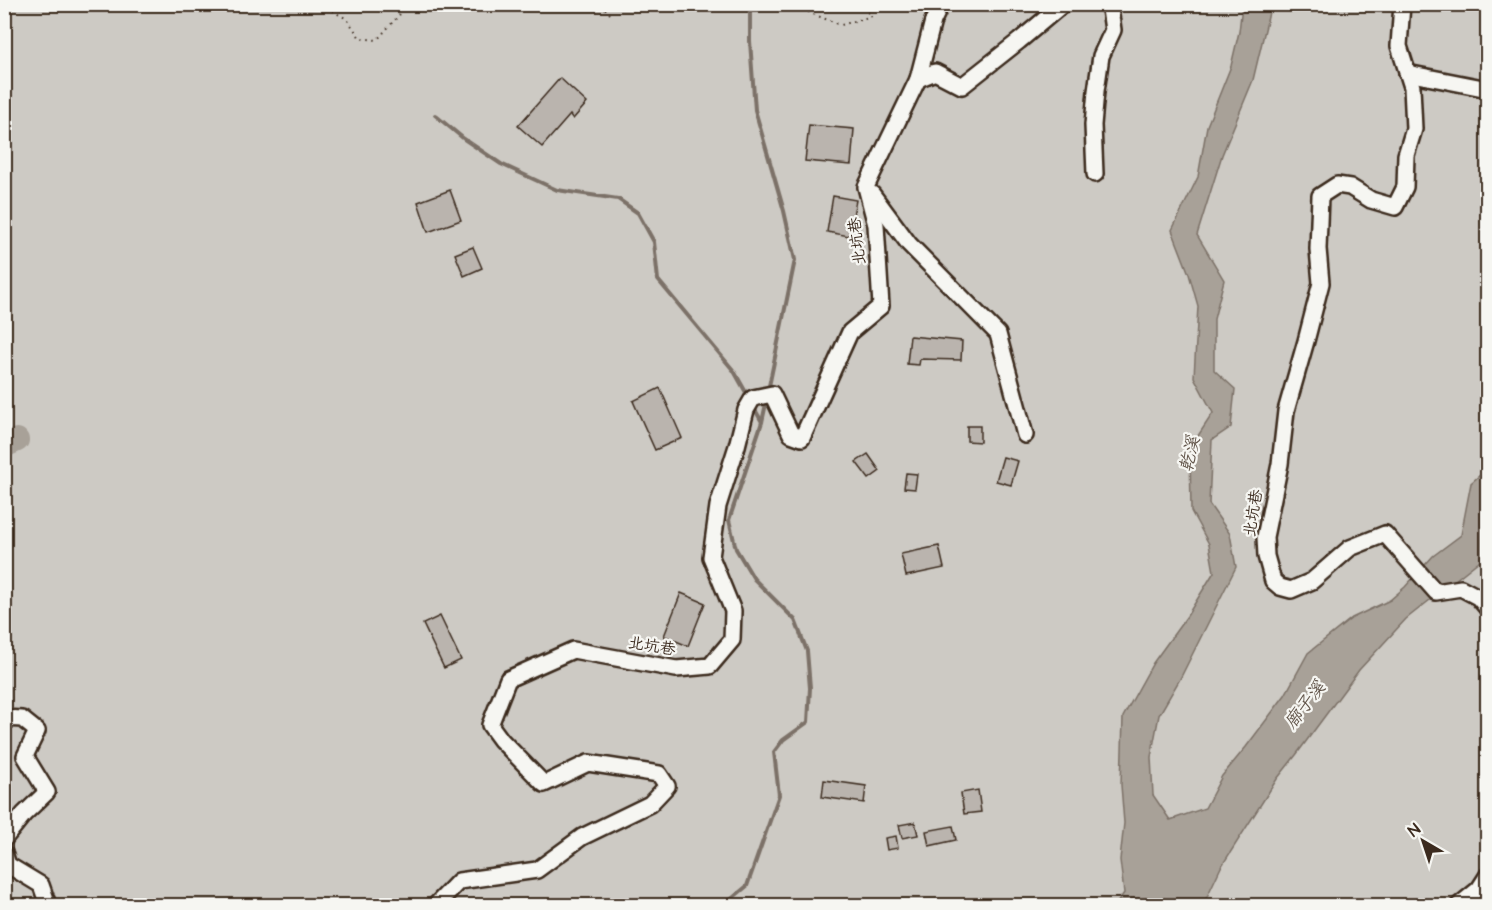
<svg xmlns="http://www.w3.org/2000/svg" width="1492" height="910" font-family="'Architects Daughter','LXGW WenKai TC',sans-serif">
<rect width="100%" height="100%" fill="#ebeae5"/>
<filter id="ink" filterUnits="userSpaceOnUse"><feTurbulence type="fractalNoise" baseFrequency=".0167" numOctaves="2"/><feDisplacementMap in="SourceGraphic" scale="12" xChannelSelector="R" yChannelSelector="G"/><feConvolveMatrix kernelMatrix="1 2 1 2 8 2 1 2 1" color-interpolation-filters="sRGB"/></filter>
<g filter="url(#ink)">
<path fill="#cdcac4" stroke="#847a71" stroke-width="1.5" d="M 5,5 L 1487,5 L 1487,905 L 5,906 Z"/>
<path fill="#a8a198" stroke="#7c7167" stroke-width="1.5" d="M 1242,5 L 1270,5 L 1268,17 L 1253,80 L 1222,155 L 1197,235 L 1224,280 L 1214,319 L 1214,370 L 1235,389 L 1231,427 L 1212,440 L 1209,504 L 1230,534 L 1236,567 L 1180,679 L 1159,715 L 1151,757 L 1153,795 L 1170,820 L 1205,808 L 1222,776 L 1246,747 L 1285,695 L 1308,653 L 1352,618 L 1390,600 L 1405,587 L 1433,556 L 1461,535 L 1471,483 L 1487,469 L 1487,552 L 1479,561 L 1406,619 L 1359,670 L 1296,755 L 1277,779 L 1221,867 L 1204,903 L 1194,906 L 1115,906 L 1124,893 L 1120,860 L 1124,823 L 1121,785 L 1123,717 L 1153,663 L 1187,616 L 1214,572 L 1209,544 L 1191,511 L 1190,448 L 1213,413 L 1194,377 L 1198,306 L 1189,274 L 1172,230 L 1198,177 L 1207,126 L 1231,66 L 1239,32 Z"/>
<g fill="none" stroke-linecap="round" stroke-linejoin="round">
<g stroke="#7c7167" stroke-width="4">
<path d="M 750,4 L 750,41 L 755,110 L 784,211 L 795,260 L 768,391"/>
<path d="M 435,115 L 464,139 L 501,164 L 557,190 L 618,199 L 638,213 L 654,242 L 658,280 L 734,371 L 748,396"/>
<path d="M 753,406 L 762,422"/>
<path d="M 723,906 L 747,886 L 779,795 L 774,752 L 783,740 L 808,722 L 810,688 L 807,651 L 795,620 L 754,579 L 736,549 L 729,520 L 762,422 L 767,399"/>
</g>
<path stroke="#a8a198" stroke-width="24" d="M 4,446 L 17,440"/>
</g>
<g fill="#bab4ae" stroke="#3b2a1e" stroke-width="1.5">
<path d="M 560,78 L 587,103 L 573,119 L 570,115 L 542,147 L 518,126 Z"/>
<path d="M 809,125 L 854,129 L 851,165 L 805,161 Z"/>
<path d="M 450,190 L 461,220 L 428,232 L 418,202 Z"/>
<path d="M 833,196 L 856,200 L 849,236 L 827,232 Z"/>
<path d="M 473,247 L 482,268 L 464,276 L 455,254 Z"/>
<path d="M 910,336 L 962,341 L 961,360 L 920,359 L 919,365 L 907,364 Z"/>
<path d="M 660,388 L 682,438 L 655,450 L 633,401 Z"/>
<path d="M 967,426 L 980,426 L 980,442 L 967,441 Z"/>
<path d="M 868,454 L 880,471 L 869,479 L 856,462 Z"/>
<path d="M 1003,457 L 1018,461 L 1011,485 L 996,481 Z"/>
<path d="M 906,473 L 917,474 L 915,489 L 904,488 Z"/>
<path d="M 939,546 L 944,568 L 906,576 L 901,554 Z"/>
<path d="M 681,593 L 705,603 L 688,646 L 664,636 Z"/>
<path d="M 440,616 L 461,660 L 444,668 L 423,624 Z"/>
<path d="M 824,780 L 866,786 L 864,803 L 822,797 Z"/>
<path d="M 978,790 L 981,812 L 964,814 L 961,793 Z"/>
<path d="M 915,822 L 918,835 L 902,838 L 899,825 Z"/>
<path d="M 953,826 L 956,840 L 929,846 L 926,831 Z"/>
<path d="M 896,836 L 898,848 L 887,850 L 885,838 Z"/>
</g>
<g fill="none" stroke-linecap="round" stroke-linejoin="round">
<g stroke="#3b2a1e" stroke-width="20">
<g id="minor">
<path d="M 1402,4 L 1399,46 L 1412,87 L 1414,129 L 1406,155 L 1405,187 L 1395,207 L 1371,200 L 1350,187 L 1337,185 L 1320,196 L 1318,249 L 1321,283 L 1306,341 L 1286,411 L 1280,464 L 1265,537 L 1266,556 L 1273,581 L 1280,587 L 1291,590 L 1312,581 L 1350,548 L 1385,534 L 1436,592 L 1461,588 L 1478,597 L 1488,609"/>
<path d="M 1407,73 L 1488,89"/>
<path d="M 918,79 L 935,72 L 962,86 L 1019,41 L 1063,4"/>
<path d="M 1095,174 L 1093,125 L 1096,91 L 1101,56 L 1113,30 L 1110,9 L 1106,4"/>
<path d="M 872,194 L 909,244 L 998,334 L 1025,435"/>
<path d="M 4,718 L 22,719 L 37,731 L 25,756 L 47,792 L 24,814 L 4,839"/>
<path d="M 4,853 L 8,865 L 41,885 L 48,905 L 47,906"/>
<path d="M 435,906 L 459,881 L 537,870 L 582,837 L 650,804 L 667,786 L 659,774 L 588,763 L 544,784 L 501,740 L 490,725 L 508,679 L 573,650 L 676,669 L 710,666 L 732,640 L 733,611 L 711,557 L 718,506 L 737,446 L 746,410 L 753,398 L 772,394 L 791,434 L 802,438 L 850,332 L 881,306 L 876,225 L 866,187 L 918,79 L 933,21 L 941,4"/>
<path d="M 1458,906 L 1479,889 L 1488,875"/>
</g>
</g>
<g stroke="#3b2a1e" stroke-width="2" stroke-dasharray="1.5 4.5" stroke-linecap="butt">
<path d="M 601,4 L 611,15"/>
<path d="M 799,4 L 810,13 L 841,25 L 872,16 L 858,4"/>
<path d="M 322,5 L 347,19 L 360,38 L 377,40 L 409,4"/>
</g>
<use href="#minor" stroke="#f6f6f2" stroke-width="15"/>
</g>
</g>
<g text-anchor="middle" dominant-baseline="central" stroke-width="4.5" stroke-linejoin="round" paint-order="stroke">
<g font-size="16" fill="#3b2a1e" stroke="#f6f6f2">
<text transform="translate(857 241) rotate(-97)">北坑巷</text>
<text transform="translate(1253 513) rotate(-81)">北坑巷</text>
<text transform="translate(652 646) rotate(9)">北坑巷</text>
</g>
<g font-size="18" font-style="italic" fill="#615449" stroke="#f6f6f2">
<text transform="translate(1190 454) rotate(-77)">乾溪</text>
<text transform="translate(1305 705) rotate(-52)">廍子溪</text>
</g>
</g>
<rect width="1492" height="910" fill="none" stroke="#f6f6f2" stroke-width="24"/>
<rect x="12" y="12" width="1468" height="886" fill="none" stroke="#3b2a1e" stroke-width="2" filter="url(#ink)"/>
<g transform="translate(1423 841) rotate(321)" stroke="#f6f6f2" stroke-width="4.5" paint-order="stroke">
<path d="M0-4.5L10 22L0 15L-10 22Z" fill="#3b2a1e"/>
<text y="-9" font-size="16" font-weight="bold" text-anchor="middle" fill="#3b2a1e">N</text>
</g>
</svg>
